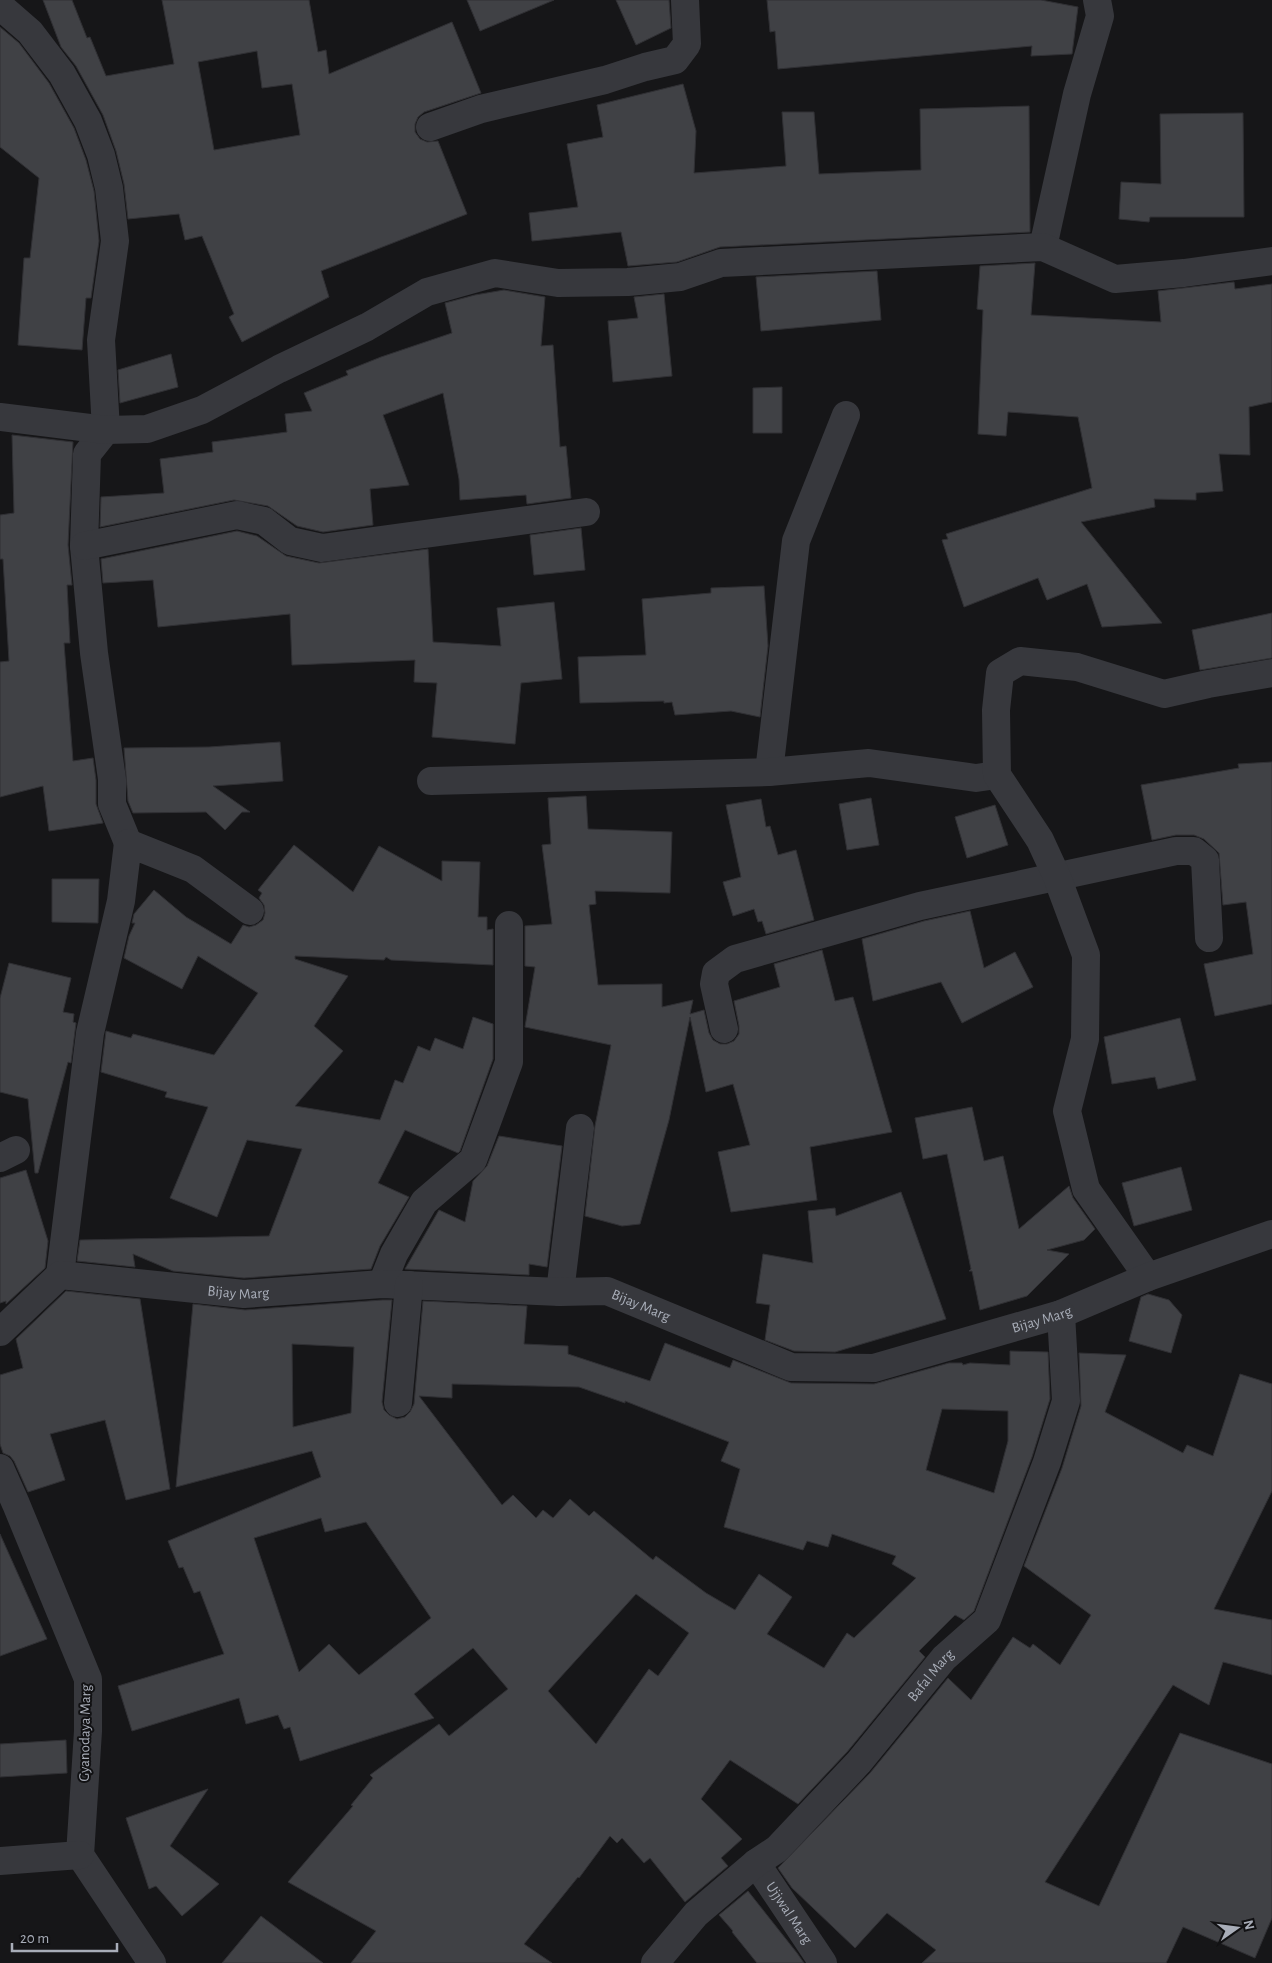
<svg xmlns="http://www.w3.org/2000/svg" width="1272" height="1963" font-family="'Alegreya Sans',sans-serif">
<rect width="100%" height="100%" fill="#161618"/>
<g fill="#404145" stroke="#303034" fill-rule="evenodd">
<path d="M 43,0 L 72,0 L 87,38 L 90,37 L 106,76 L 174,64 L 162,0 L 309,0 L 318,52 L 326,50 L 329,74 L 452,22 L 481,93 L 424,112 L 418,117 L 415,124 L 415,132 L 420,139 L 427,142 L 438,141 L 467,214 L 321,271 L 329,297 L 242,342 L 229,317 L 234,314 L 202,236 L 185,240 L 179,214 L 128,219 L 124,184 L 116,151 L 103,115 L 76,66 L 61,47 ZM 257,51 L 262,88 L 292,84 L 300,135 L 214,150 L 198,62 Z"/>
<path d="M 467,0 L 554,0 L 480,31 Z"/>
<path d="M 616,0 L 669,0 L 671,28 L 636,45 Z"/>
<path d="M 767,0 L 1041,0 L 1078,7 L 1072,54 L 1031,56 L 1032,46 L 778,69 L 775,31 L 770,32 Z"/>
<path d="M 0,27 L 19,43 L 49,83 L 74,128 L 86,160 L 94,191 L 99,241 L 91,298 L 86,298 L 82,350 L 18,345 L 24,258 L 30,258 L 39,178 L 0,147 Z"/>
<path d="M 683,84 L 696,131 L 694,173 L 786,166 L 782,112 L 814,112 L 819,174 L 921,170 L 920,109 L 1029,106 L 1030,232 L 720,247 L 677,262 L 628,266 L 621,232 L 532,241 L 529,213 L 578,207 L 567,144 L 603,137 L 597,105 Z"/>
<path d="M 1243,113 L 1244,217 L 1150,217 L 1149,222 L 1119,219 L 1121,182 L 1161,184 L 1160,114 Z"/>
<path d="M 1035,263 L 1031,315 L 1161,322 L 1158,291 L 1234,282 L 1235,289 L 1272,284 L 1272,402 L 1249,407 L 1250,455 L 1219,454 L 1223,491 L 1196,493 L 1196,500 L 1154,499 L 1155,507 L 1081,522 L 1162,623 L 1102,627 L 1087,584 L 1047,600 L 1038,578 L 964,607 L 942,540 L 948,539 L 946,534 L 1092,488 L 1078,417 L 1008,412 L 1006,436 L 978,434 L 983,310 L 977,309 L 980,266 Z"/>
<path d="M 877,271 L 881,320 L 761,331 L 756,277 Z"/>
<path d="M 504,290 L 545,297 L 541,346 L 553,345 L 560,447 L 566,446 L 571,498 L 527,504 L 526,495 L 460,500 L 459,479 L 443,393 L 383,415 L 409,485 L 370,489 L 373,525 L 323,532 L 297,526 L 268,506 L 234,500 L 100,527 L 101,497 L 164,493 L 160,459 L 213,452 L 212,442 L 287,432 L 285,414 L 312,411 L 304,393 L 348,375 L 346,371 L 381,357 L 452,333 L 445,303 L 475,295 Z"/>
<path d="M 664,294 L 672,376 L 613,382 L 608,321 L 638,318 L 634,297 Z"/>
<path d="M 171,354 L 178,387 L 120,403 L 118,370 Z"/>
<path d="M 782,387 L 782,433 L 753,433 L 753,388 Z"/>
<path d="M 12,435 L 73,442 L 68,545 L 72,585 L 67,585 L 70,643 L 64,643 L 73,761 L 93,758 L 96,780 L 96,804 L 103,823 L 49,831 L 43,786 L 0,797 L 0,662 L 9,661 L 3,559 L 0,559 L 0,515 L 14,513 Z"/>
<path d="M 581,528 L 585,570 L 534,575 L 530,535 Z"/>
<path d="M 237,531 L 257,536 L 286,556 L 319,563 L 428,549 L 433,642 L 501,646 L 497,608 L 554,602 L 562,679 L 521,683 L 515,744 L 432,737 L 437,683 L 414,682 L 415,660 L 292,665 L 290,614 L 158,627 L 153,580 L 103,583 L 101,559 Z"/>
<path d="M 764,586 L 768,646 L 760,717 L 731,711 L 675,715 L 672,702 L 664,703 L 664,701 L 580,703 L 578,657 L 646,655 L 642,599 L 711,593 L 711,588 Z"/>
<path d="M 1272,613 L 1272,658 L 1200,670 L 1192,630 Z"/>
<path d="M 280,742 L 283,781 L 213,786 L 250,812 L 242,812 L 225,830 L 206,812 L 133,813 L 128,801 L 124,748 L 209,747 Z"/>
<path d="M 1272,762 L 1272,1004 L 1215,1016 L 1204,964 L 1253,954 L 1246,902 L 1223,905 L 1219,853 L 1204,839 L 1194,835 L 1176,835 L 1152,840 L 1141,785 L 1239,768 L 1238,764 Z"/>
<path d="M 586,796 L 588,829 L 672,832 L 670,893 L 595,891 L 596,904 L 589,905 L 598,985 L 662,984 L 662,1007 L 693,1000 L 690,1014 L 704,1010 L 709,1033 L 713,1040 L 720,1044 L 727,1044 L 734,1041 L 739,1034 L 739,1026 L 734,1001 L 780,987 L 774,964 L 822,950 L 835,1001 L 853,997 L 892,1132 L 810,1147 L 817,1200 L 731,1212 L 718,1152 L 750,1145 L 733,1084 L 706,1092 L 690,1017 L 669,1120 L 640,1224 L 622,1226 L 585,1216 L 595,1126 L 611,1045 L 525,1027 L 535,967 L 525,966 L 525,926 L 552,924 L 542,845 L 551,844 L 548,798 Z"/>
<path d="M 871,798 L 879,845 L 847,850 L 839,804 Z"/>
<path d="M 761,799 L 766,827 L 770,826 L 778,855 L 796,850 L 814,920 L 766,934 L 762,921 L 758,922 L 754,909 L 733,916 L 723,882 L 741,877 L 726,805 Z"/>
<path d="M 995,805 L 1008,845 L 967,858 L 955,817 Z"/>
<path d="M 294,845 L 353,892 L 379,846 L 442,881 L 442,861 L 480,862 L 478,917 L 487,917 L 487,930 L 493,929 L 493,965 L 391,960 L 386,957 L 384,960 L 295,956 L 295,959 L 348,976 L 314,1026 L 343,1051 L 295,1106 L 380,1120 L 395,1080 L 403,1083 L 418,1046 L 430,1051 L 435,1038 L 463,1049 L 473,1017 L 493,1024 L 493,1059 L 460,1151 L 458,1153 L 405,1130 L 378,1183 L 409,1197 L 380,1246 L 371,1269 L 244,1278 L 173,1271 L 133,1254 L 135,1267 L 77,1261 L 80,1240 L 269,1236 L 302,1149 L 247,1140 L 217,1217 L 170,1198 L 208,1107 L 165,1097 L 167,1092 L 101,1072 L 106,1031 L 131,1038 L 133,1034 L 214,1055 L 258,993 L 198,956 L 182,989 L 124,958 L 129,936 L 135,923 L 132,923 L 134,914 L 154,890 L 186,917 L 231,944 L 243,925 L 249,927 L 256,925 L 263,920 L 265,913 L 264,905 L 259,898 L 262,893 L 258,890 Z"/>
<path d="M 52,879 L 99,879 L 98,923 L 52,922 Z"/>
<path d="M 970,911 L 984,968 L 1015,952 L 1033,987 L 962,1023 L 941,982 L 873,1001 L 862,939 L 924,921 Z"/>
<path d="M 9,963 L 71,978 L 63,1012 L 74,1014 L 73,1022 L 76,1023 L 71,1063 L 68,1062 L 38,1173 L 35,1173 L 28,1099 L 0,1092 L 0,998 Z"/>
<path d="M 1180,1018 L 1196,1080 L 1158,1089 L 1155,1077 L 1112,1084 L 1104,1037 Z"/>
<path d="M 972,1107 L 984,1161 L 1003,1156 L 1019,1229 L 1069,1186 L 1073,1198 L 1095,1229 L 1084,1240 L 1047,1250 L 1069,1254 L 1027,1296 L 980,1310 L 972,1271 L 969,1271 L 971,1269 L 947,1154 L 923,1159 L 915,1118 Z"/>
<path d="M 499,1136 L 562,1146 L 547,1267 L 529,1264 L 529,1275 L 405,1269 L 439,1210 L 465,1222 L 473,1181 L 487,1166 Z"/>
<path d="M 1181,1167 L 1192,1210 L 1134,1226 L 1122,1183 Z"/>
<path d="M 26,1170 L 48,1241 L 45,1268 L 6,1304 L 6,1301 L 0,1303 L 0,1178 Z"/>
<path d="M 901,1192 L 946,1319 L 835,1352 L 794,1351 L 765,1340 L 770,1305 L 756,1303 L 763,1254 L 813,1263 L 808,1211 L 835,1208 L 836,1216 Z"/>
<path d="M 66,1291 L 140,1299 L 170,1489 L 126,1500 L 105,1420 L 50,1434 L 65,1480 L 28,1492 L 14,1461 L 10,1456 L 3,1453 L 0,1444 L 0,1375 L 23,1368 L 16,1339 Z"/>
<path d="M 1148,1294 L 1169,1300 L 1182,1315 L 1171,1353 L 1129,1341 L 1141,1297 Z"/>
<path d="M 382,1300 L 392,1300 L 382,1402 L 384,1410 L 389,1415 L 397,1419 L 405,1417 L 410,1412 L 414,1404 L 423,1301 L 527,1306 L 524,1344 L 568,1346 L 568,1354 L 650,1381 L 665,1343 L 730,1368 L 733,1360 L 791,1383 L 874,1384 L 949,1363 L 962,1363 L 963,1365 L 970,1363 L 1010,1365 L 1010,1351 L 1048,1352 L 1050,1399 L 1032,1457 L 974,1611 L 964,1620 L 955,1615 L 919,1651 L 925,1657 L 847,1752 L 798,1804 L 730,1760 L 701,1799 L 742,1839 L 721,1858 L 728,1866 L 685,1902 L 650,1858 L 644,1863 L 622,1838 L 617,1843 L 610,1836 L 579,1878 L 578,1877 L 524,1944 L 552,1963 L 351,1963 L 376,1931 L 288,1882 L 353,1806 L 351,1805 L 373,1778 L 370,1775 L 439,1724 L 449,1736 L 508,1689 L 473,1648 L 414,1694 L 434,1718 L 300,1761 L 290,1727 L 284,1729 L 278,1715 L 246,1724 L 239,1698 L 132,1731 L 118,1686 L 224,1654 L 200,1591 L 194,1593 L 183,1567 L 179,1568 L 168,1541 L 321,1477 L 312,1451 L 176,1487 L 193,1304 L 245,1310 ZM 292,1344 L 354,1347 L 351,1413 L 293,1427 ZM 452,1384 L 579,1387 L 625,1403 L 625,1401 L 729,1442 L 721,1461 L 740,1469 L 724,1527 L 803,1550 L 807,1541 L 828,1547 L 832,1534 L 896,1556 L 892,1564 L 916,1578 L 854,1638 L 847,1633 L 824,1668 L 767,1634 L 792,1597 L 759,1574 L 735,1610 L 706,1593 L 656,1556 L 653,1560 L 594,1511 L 589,1516 L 570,1499 L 553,1518 L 543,1510 L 536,1518 L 513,1495 L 502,1505 L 419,1396 L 452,1398 ZM 942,1409 L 1008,1411 L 1008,1441 L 994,1493 L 926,1470 ZM 321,1518 L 325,1532 L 366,1522 L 431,1618 L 359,1675 L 329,1644 L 299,1672 L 254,1538 ZM 636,1594 L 689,1633 L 658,1676 L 649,1669 L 596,1744 L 548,1691 Z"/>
<path d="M 1079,1353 L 1126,1355 L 1105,1412 L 1183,1453 L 1187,1445 L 1213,1456 L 1240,1374 L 1272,1384 L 1272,1491 L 1214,1609 L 1272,1620 L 1272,1675 L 1223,1662 L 1209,1705 L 1173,1685 L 1045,1882 L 1099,1906 L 1180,1733 L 1272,1764 L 1272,1918 L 1255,1958 L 1183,1927 L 1166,1963 L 922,1963 L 936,1950 L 887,1913 L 855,1948 L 792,1888 L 778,1868 L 870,1773 L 948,1678 L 971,1700 L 1013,1637 L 1030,1648 L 1033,1644 L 1060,1665 L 1091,1615 L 1024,1566 L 1062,1468 L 1081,1406 Z"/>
<path d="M 0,1534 L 47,1639 L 0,1656 Z"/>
<path d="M 66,1740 L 67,1773 L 0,1777 L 0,1744 Z"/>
<path d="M 208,1789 L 170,1846 L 219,1884 L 182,1916 L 156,1886 L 149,1889 L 126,1818 Z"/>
<path d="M 748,1891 L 797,1953 L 804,1963 L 757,1963 L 732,1932 L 733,1931 L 719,1915 Z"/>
<path d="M 261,1916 L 323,1963 L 222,1963 Z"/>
</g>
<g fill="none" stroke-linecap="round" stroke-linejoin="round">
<g stroke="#37383d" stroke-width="28">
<path d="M 0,6 L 30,32 L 62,74 L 88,121 L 101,155 L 109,188 L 115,241 L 101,340 L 106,430 L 87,454 L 84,546 L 94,653 L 112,779 L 112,804 L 128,843"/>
<path d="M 430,127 L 481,109 L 605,80 L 645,67 L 675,60 L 687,44 L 685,0"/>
<path d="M 1043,247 L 1077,94 L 1100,16 L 1097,0"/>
<path d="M 0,417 L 106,430 L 147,429 L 202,410 L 279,369 L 367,327 L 427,292 L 495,273 L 558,283 L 628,282 L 680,277 L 721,263 L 1043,247 L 1115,279 L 1184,273 L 1272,261"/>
<path d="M 84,546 L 237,515 L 264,521 L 290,541 L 322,548 L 586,512"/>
<path d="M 769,772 L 796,541 L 846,415"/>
<path d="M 431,781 L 769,772 L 869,763 L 976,778 L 997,775"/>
<path d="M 724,1029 L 714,984 L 716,973 L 735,959 L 920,906 L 1176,851 L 1194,851 L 1205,860 L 1209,938"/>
<path d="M 0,1158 L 16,1150"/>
<path d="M 60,1275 L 90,1033 L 121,901 L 128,843 L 193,869 L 250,911"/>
<path d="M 1148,1277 L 1086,1189 L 1067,1111 L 1085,1039 L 1086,955 L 1057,877 L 1040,840 L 997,775 L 996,710 L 1000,673 L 1020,661 L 1077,667 L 1164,694 L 1208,684 L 1272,673"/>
<path d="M 382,1284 L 394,1254 L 424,1202 L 473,1160 L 509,1062 L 509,925"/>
<path d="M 560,1292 L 580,1128"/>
<path id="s1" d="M 0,1332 L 60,1275 L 244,1294 L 382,1284 L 560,1292 L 607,1291 L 791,1367 L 874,1368 L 1061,1314 L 1148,1277 L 1272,1234"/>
<path d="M 398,1403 L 409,1285"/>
<path d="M 0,1468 L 16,1504 L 88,1679 L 88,1731 L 80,1855 L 152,1963"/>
<path d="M 0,1861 L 80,1855"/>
<path id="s2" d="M 756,1863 L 823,1963"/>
<path id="s3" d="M 655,1963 L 696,1914 L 756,1863 L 777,1849 L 859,1762 L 944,1658 L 987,1620 L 1047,1462 L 1066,1401 L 1061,1314"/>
</g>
</g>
<g text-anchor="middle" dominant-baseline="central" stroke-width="4" stroke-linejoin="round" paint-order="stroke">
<g font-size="15" fill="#a8adb8" stroke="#111113">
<text stroke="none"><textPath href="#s1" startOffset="262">Bijay Marg</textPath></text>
<text stroke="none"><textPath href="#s1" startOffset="668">Bijay Marg</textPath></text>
<text stroke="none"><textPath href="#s1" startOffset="1088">Bijay Marg</textPath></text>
<text stroke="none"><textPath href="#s3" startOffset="400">Bafal Marg</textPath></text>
<text transform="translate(85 1733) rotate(-89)">Gyanodaya Marg</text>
<text stroke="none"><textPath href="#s2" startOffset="60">Ujjwal Marg</textPath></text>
</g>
</g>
<g transform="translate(1237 1928) rotate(76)" stroke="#111113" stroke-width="4" paint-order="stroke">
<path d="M0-4L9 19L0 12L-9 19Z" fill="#a8adb8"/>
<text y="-8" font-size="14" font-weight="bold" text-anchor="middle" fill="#a8adb8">N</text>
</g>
<path d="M12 1943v8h105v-8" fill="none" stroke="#a8adb8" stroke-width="2.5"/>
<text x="20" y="1943" font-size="15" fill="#a8adb8" stroke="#111113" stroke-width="4" paint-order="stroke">20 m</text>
</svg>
